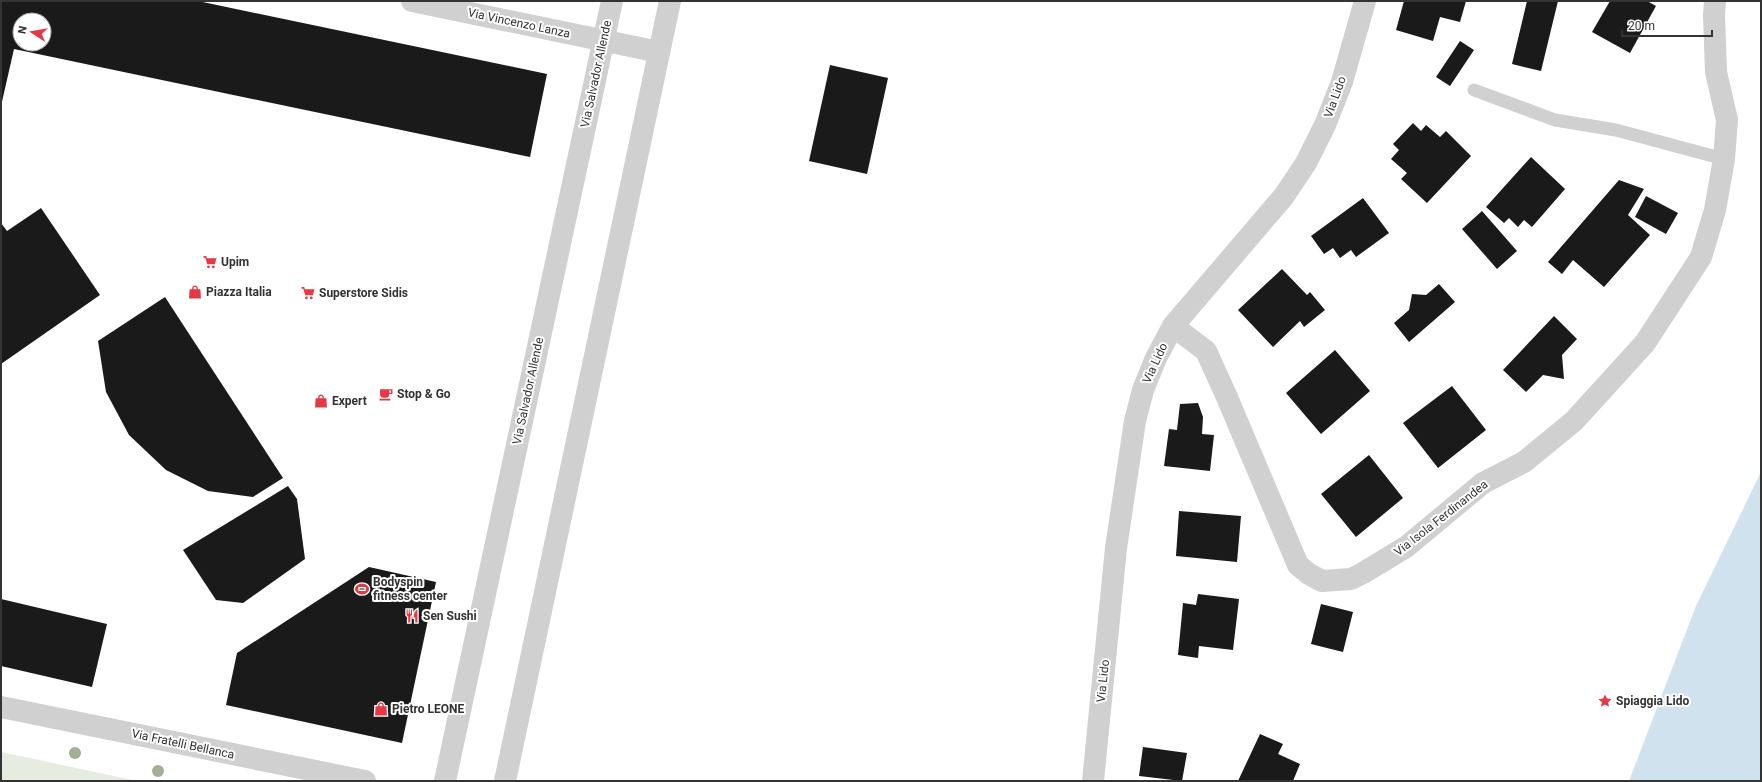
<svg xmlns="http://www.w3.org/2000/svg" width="1762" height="782" font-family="Roboto,sans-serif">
<rect width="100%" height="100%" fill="#fff"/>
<path fill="#e6ecdf" d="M 1,752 L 137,781 L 1,781 Z"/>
<path fill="#cfe2ee" d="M 1761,472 L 1761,781 L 1629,781 L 1696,606 Z"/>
<g fill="#1a1a1a" fill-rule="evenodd">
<path d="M 1,1 L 198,1 L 547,74 L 530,157 L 14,49 L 1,106 ZM 20,20 L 44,20 L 44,44 L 20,44 Z"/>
<path d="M 1404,1 L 1466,1 L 1460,22 L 1440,17 L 1433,41 L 1396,30 Z"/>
<path d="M 1527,1 L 1558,1 L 1541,71 L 1512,64 Z"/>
<path d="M 1610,1 L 1647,1 L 1656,6 L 1630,53 L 1592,32 Z"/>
<path d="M 1460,41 L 1474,50 L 1450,86 L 1436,77 Z"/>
<path d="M 830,65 L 888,78 L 867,174 L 809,161 Z"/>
<path d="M 1413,123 L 1421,131 L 1426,125 L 1440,137 L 1446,131 L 1471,156 L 1427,203 L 1401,179 L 1407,173 L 1391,159 L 1399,150 L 1393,144 Z"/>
<path d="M 1531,157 L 1565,189 L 1532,227 L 1524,220 L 1518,227 L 1509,218 L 1504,223 L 1486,207 Z"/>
<path d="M 1619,180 L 1644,189 L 1628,215 L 1650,235 L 1604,287 L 1573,260 L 1562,274 L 1548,262 Z"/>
<path d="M 1646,196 L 1678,213 L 1666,234 L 1635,217 Z"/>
<path d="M 1363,198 L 1389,233 L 1356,257 L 1351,250 L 1340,258 L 1333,248 L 1324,254 L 1311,236 Z"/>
<path d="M 41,208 L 100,295 L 1,364 L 1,223 L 7,231 Z"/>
<path d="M 1482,211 L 1517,251 L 1497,269 L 1462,229 Z"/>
<path d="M 1282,269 L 1307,295 L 1310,292 L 1325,310 L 1304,327 L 1300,321 L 1273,347 L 1238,310 Z"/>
<path d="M 1439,284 L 1455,302 L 1409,342 L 1394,323 L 1409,310 L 1412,294 L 1426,295 Z"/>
<path d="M 165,297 L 283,478 L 253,497 L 208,491 L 166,470 L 129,435 L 106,392 L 98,341 Z"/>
<path d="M 1554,316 L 1577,339 L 1562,355 L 1564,379 L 1543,375 L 1526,392 L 1503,370 Z"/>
<path d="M 1335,350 L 1370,391 L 1321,434 L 1286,393 Z"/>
<path d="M 1452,386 L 1486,430 L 1438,468 L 1403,423 Z"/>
<path d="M 1198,403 L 1203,417 L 1202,434 L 1214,435 L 1210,471 L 1164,466 L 1169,429 L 1177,430 L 1180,404 Z"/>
<path d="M 1369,455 L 1403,498 L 1356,537 L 1321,494 Z"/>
<path d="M 288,486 L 297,499 L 305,559 L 243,603 L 216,600 L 183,550 Z"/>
<path d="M 1179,511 L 1241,516 L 1237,562 L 1176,556 Z"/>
<path d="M 369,567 L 436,582 L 402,743 L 226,705 L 237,653 Z"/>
<path d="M 1198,594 L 1239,599 L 1233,650 L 1199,646 L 1198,658 L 1178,655 L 1183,603 L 1196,605 Z"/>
<path d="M 1,599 L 107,624 L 92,687 L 1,666 Z"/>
<path d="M 1321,604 L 1353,612 L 1343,652 L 1311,644 Z"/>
<path d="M 1260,734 L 1283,744 L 1278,754 L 1300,764 L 1293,781 L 1238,781 Z"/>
<path d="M 1143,747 L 1187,753 L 1182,781 L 1139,776 Z"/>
</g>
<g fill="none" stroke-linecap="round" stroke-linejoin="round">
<path stroke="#d0d0d0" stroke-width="13" d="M 1474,90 L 1555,120 L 1616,130 L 1724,159"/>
<g stroke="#d0d0d0" stroke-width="22">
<path d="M 412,1 L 659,52"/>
<path d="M 1173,326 L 1206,351 L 1226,395 L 1298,565 L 1309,574 L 1322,581 L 1351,579 L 1363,573 L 1406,547 L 1483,483 L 1524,462 L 1574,421 L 1645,343 L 1701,257 L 1715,210 L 1724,159 L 1727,120 L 1716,72 L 1714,15 L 1715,1"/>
<path d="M 1,707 L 365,781"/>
<path d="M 445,781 L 612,1"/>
<path d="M 505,781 L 670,1"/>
<path d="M 1093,781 L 1116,548 L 1135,421 L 1143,390 L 1156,358 L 1173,326 L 1284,196 L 1306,163 L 1325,125 L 1342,82 L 1365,1"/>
</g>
</g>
<g fill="#a2b095">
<circle cx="75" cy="753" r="6"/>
<circle cx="158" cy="771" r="6"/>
</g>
<defs>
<g id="supermarket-bare" transform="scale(1.08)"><path d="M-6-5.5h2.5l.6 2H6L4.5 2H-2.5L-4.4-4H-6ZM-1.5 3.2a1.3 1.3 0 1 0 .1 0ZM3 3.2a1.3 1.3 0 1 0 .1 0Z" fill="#e63946" stroke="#fff" stroke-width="2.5" paint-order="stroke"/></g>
<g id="shop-bare" transform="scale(1.08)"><path d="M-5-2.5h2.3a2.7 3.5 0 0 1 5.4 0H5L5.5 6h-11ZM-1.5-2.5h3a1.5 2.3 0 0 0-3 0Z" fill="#e63946" stroke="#fff" stroke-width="2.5" paint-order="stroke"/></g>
<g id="cafe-bare" transform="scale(1.08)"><path d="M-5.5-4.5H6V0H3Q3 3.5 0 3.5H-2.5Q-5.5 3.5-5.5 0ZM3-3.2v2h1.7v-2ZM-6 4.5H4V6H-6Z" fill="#e63946" stroke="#fff" stroke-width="2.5" paint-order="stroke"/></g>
<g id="stadium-bare" transform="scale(1.08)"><path d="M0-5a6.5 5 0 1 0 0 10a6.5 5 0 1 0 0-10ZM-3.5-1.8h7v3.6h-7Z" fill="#e63946" stroke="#fff" stroke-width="2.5" paint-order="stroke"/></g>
<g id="restaurant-bare" transform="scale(1.08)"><path d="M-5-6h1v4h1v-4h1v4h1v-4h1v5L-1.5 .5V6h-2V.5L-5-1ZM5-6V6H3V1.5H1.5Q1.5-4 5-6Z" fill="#e63946" stroke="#fff" stroke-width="2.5" paint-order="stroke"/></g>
<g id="sight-bare" transform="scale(1.08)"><path d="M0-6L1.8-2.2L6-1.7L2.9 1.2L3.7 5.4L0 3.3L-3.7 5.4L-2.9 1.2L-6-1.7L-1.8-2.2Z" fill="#e63946" stroke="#fff" stroke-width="2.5" paint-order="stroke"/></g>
</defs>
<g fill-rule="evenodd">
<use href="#supermarket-bare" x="210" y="262"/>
<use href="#shop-bare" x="195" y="292"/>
<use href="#supermarket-bare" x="308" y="293"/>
<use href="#cafe-bare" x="386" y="394"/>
<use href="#shop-bare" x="321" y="401"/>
<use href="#stadium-bare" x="362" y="589"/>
<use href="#restaurant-bare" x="412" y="616"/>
<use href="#sight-bare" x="1605" y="701"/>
<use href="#shop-bare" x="381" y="709"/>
</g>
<g text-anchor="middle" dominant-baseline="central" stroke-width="4" stroke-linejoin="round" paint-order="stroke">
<g font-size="12" fill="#333" stroke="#fff">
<text transform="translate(519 23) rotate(12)">Via Vincenzo Lanza</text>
<text transform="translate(596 74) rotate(-78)">Via Salvador Allende</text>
<text transform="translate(1335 97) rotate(-70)">Via Lido</text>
<text transform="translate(1155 363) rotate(-65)">Via Lido</text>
<text transform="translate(528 391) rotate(-78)">Via Salvador Allende</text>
<text transform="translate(1441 518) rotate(-38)">Via Isola Ferdinandea</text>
<text transform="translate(1103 681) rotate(-84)">Via Lido</text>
<text transform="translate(183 744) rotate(12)">Via Fratelli Bellanca</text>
</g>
<g font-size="12" font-weight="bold" fill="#333" stroke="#fff" text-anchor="start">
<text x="221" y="262">Upim</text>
<text x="206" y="292">Piazza Italia</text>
<text x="319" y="293">Superstore Sidis</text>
<text x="397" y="394">Stop &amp; Go</text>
<text x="332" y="401">Expert</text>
<text x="373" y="582">Bodyspin<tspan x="373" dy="14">fitness center</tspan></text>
<text x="423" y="616">Sen Sushi</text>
<text x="1616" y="701">Spiaggia Lido</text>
<text x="392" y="709">Pietro LEONE</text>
</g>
</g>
<rect width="1762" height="782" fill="none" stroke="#333333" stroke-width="4"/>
<g transform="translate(32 32) rotate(282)"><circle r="19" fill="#ffffff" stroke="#adadad"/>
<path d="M0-3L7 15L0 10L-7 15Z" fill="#e63946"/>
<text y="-6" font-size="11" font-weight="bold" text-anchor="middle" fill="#333333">N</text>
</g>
<path d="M1622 30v6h90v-6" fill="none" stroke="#333333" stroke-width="2"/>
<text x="1628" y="30" font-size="12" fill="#333333" stroke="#ffffff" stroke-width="3" paint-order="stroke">20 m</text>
</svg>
